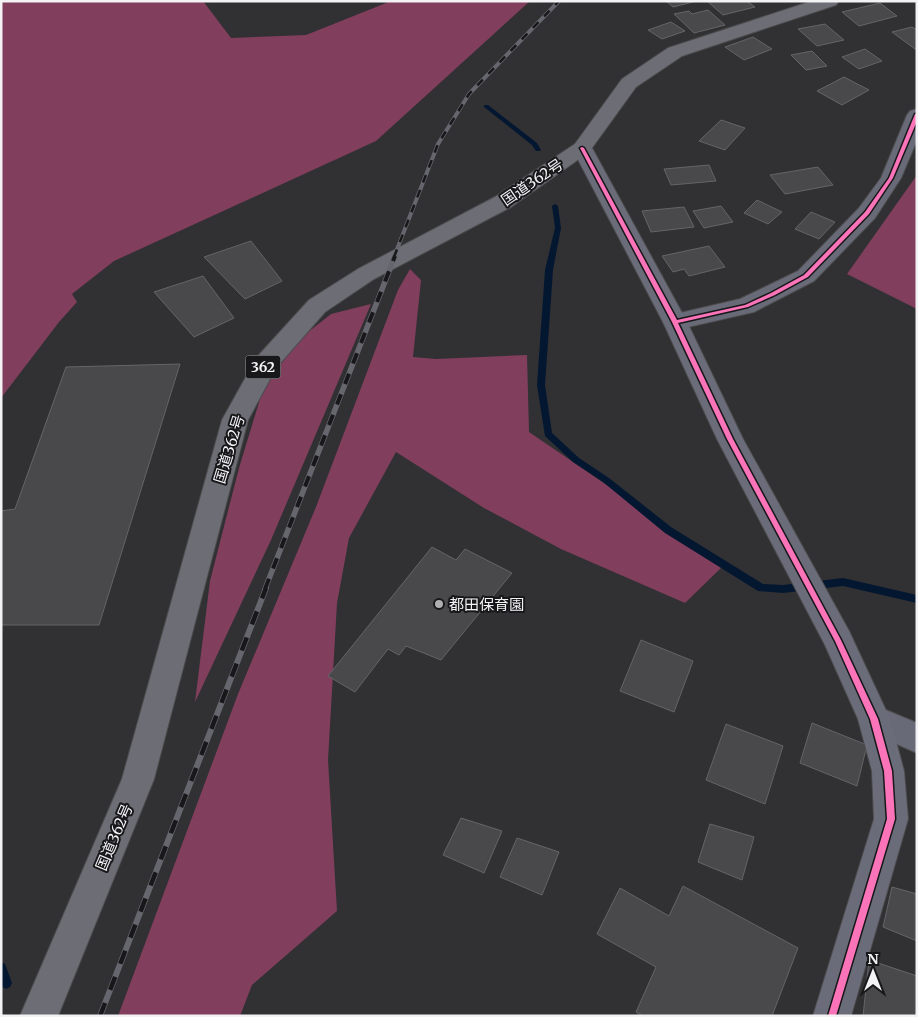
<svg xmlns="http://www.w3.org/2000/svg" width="918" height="1017" font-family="Merriweather,'Noto Sans JP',serif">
<rect width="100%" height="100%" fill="#313033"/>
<g fill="#813f5d">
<path d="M 1,1 L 203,1 L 231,38 L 306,35 L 391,1 L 530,1 L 376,141 L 114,261 L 72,294 L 77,302 L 59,322 L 1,398 Z"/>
<path d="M 917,175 L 917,309 L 847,274 Z"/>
<path d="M 410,269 L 421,280 L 413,357 L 436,359 L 527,355 L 529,432 L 724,565 L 685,603 L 561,549 L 484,508 L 396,452 L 349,538 L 337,603 L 328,760 L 337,911 L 252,985 L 240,1016 L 118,1016 L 238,694 L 316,507 L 398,290 Z"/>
<path d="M 371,304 L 271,540 L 195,702 L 210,581 L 239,468 L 263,389 L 298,340 L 331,314 Z"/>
</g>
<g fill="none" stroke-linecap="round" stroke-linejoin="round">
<g fill="#041731" fill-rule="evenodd">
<path d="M 484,105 L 488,105 L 537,143 L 541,150 L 540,151 L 536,151 L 532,145 L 484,107 Z"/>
<path d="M 555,204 L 558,206 L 561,228 L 553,270 L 545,385 L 552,433 L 579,458 L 609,478 L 671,527 L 763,584 L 783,585 L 843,578 L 917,595 L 917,603 L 843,586 L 783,593 L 758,591 L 665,533 L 603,482 L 573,462 L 545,436 L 537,385 L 545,270 L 555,228 L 552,206 Z"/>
<path d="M 1,962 L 5,964 L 12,983 L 10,987 L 6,989 L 1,986 Z"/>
</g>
</g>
<g fill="#49484a" stroke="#656466">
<path d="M 666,1 L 692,1 L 693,2 L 673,7 Z"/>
<path d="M 707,1 L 747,1 L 755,7 L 723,15 Z"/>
<path d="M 880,3 L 897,16 L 859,26 L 842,12 Z"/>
<path d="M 708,10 L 725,25 L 694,33 L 674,14 L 689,11 L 692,14 Z"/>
<path d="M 671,22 L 685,31 L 662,39 L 648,30 Z"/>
<path d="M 825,24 L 844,40 L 817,46 L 798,29 Z"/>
<path d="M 912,27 L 917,30 L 917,49 L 915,49 L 892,32 Z"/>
<path d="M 753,37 L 772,49 L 744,60 L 725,47 Z"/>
<path d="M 865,49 L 882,61 L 859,69 L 842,57 Z"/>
<path d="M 812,51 L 827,66 L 806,70 L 791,55 Z"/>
<path d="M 844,77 L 869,90 L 842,105 L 817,91 Z"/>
<path d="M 721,120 L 745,128 L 725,150 L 699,141 Z"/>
<path d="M 709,165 L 716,181 L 671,185 L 664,169 Z"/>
<path d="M 818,167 L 833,185 L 785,194 L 770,175 Z"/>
<path d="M 757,200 L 782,212 L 768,224 L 744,213 Z"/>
<path d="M 721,206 L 733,222 L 704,228 L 693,211 Z"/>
<path d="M 684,207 L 694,227 L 651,232 L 642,211 Z"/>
<path d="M 811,212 L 835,222 L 819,239 L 795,229 Z"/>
<path d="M 251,241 L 282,281 L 245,299 L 204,257 Z"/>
<path d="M 709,246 L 725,267 L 689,276 L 684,269 L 673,272 L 662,256 Z"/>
<path d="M 203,276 L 234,318 L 194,337 L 154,292 Z"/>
<path d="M 180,364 L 99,625 L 1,625 L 1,511 L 15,509 L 66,367 Z"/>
<path d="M 432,547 L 456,560 L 465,549 L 512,573 L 441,660 L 406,646 L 399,655 L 388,649 L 355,692 L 328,676 Z"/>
<path d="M 641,640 L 693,661 L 674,712 L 620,691 Z"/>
<path d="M 812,723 L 867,745 L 857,786 L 800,763 Z"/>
<path d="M 726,724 L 783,746 L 765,804 L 706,780 Z"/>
<path d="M 461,818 L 502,831 L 484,873 L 443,855 Z"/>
<path d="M 710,824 L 754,837 L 742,880 L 698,862 Z"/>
<path d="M 517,838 L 559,852 L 542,895 L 500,877 Z"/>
<path d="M 683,886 L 798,948 L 772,1016 L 643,1016 L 636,1012 L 656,967 L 597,934 L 620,888 L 669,916 Z"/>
<path d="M 892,887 L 917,894 L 917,941 L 883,927 Z"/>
<path d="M 869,960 L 917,976 L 917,1016 L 863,1016 Z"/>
</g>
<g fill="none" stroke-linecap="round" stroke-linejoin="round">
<g stroke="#4c4c4d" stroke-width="2">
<g id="street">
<path d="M 917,109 L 917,140 L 901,178 L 875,218 L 814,281 L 754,312 L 675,330 L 667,328 L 663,322 L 667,316 L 740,299 L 798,271 L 859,208 L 881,178 L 907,115 L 910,111 Z"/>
<path d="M 874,705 L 917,723 L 917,753 L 863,729 L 858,719 L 863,709 Z"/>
</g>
</g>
<g stroke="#4c4c4d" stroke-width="2">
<path id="secondary" d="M 582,142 L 589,144 L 592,148 L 687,322 L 743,439 L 849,631 L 890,719 L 904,771 L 908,819 L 851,1016 L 813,1016 L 874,819 L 872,771 L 858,719 L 825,645 L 717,439 L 663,322 L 572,148 L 575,144 Z"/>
</g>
<g stroke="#4c4c4d" stroke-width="2">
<path id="highway" d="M 812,1 L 839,1 L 836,5 L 682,56 L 636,87 L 589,152 L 511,207 L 374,279 L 325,312 L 276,368 L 248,420 L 154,779 L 58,1016 L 20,1016 L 122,779 L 222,420 L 257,357 L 309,300 L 358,269 L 495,197 L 575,144 L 622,79 L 668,48 Z"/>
</g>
<use href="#street" fill="#686a77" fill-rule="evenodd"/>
<use href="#secondary" fill="#6b6c7a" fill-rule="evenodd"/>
<use href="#highway" fill="#6d6d76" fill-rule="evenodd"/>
<g stroke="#66666e" stroke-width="4">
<path id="rail-far2" d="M 394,257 L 438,144 L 469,94 L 559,1"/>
</g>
<g stroke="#66666e" stroke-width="5.5">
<path id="rail-far1" d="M 265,589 L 395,256"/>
</g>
<g stroke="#66666e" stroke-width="6">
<path id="rail" d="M 100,1016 L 266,588"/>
</g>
<use href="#rail-far2" stroke="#18171a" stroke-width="2.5" stroke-dasharray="8" stroke-linecap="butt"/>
<use href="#rail-far1" stroke="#18171a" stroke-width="4" stroke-dasharray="11" stroke-linecap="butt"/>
<use href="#rail" stroke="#18171a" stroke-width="4.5" stroke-dasharray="14" stroke-linecap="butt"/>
<g stroke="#18171a" stroke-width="3">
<path id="cycleway" d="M 915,114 L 917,114 L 917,121 L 893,178 L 869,214 L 808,277 L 775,295 L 748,307 L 678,323 L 733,439 L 841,640 L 878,719 L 892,771 L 895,819 L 836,1016 L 828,1016 L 887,819 L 884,771 L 870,719 L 835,641 L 727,439 L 672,322 L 580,148 L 582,147 L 584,148 L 677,320 L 745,305 L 771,293 L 804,275 L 865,212 L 889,178 Z"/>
</g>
<use href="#cycleway" fill="#fb73b8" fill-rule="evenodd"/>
</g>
<circle fill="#afaeb1" stroke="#18171a" stroke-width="2" cx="439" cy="604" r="5"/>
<g text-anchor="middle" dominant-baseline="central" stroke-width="4" stroke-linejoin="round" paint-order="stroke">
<rect fill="#18171a" stroke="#b1b0b3" stroke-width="1" x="245.5" y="355.5" width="35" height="23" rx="4"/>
<g font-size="14" font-weight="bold" fill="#f3f2f5">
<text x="263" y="367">362</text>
</g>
<g font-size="15" fill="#f3f2f5" stroke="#18171a">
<text transform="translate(532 182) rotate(-34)">国道362号</text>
<text transform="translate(229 449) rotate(-73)">国道362号</text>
<text transform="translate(114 837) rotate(-67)">国道362号</text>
</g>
<g font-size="15" fill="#f3f2f5" stroke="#18171a" text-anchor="start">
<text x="449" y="604">都田保育園</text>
</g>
</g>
<rect width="918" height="1017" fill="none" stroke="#f3f2f5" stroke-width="5"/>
<g transform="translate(873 972)" stroke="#18171a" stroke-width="4" paint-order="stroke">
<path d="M0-4L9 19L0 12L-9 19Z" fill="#f3f2f5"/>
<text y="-8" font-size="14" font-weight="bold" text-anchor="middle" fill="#f3f2f5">N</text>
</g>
</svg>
